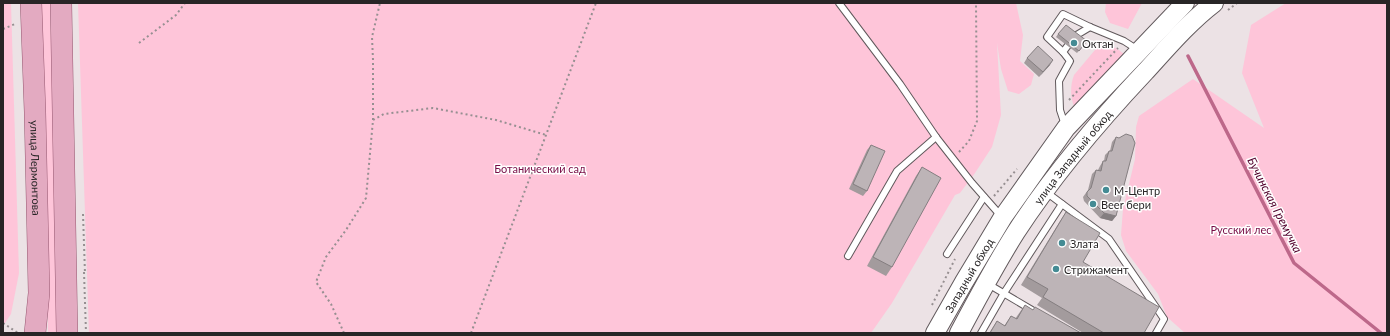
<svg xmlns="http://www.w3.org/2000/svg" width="1390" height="336" font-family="Lato,sans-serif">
<rect width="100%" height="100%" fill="#ece2e5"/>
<g fill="#fec5d9">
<path d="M 3,3 L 11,3 L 19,273 L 11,314 L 3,326 Z"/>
<path d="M 40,3 L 50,3 L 59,333 L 48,333 Z"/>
<path d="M 78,3 L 1016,3 L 1023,35 L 1020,61 L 1034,74 L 1031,85 L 1019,94 L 1008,91 L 1001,69 L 997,43 L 1001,115 L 992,147 L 975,173 L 960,193 L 955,195 L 892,303 L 871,333 L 89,333 Z"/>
<path d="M 1106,3 L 1142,3 L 1128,29 L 1110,23 L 1105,12 Z"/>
<path d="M 1286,3 L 1387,3 L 1387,333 L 1185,333 L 1167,317 L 1158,294 L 1126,251 L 1121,235 L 1123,209 L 1135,159 L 1136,127 L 1139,116 L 1193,79 L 1264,128 L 1242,73 L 1251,25 Z"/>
<path d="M 1100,44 C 1110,44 1117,48 1125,55 L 1075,108 C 1070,99 1070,85 1074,75 Z"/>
</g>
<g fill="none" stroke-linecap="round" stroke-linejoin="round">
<path stroke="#bd688a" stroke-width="3.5" d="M 1188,56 L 1294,263 L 1381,333"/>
<g stroke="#61595c" stroke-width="8">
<g id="service">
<path d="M 839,3 L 900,84 L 936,137 L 972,183 L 1001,216"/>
<path d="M 1063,52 L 1075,36 L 1090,27"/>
<path d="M 1065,125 L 1060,110 L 1059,81 L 1070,61 L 1063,52 L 1047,37 L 1063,14 L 1090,27 L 1124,41 L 1138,50"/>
<path d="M 1046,192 L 1109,239 L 1164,319 L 1156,333"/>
<path d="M 947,254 L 984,197"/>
<path d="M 848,256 L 897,171 L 936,137"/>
<path d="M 988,284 L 1032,310"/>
<path d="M 981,333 L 1004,293 L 1062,204"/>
</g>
</g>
<g stroke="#61595c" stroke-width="20">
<g id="secondary">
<path id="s1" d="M 935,333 L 964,282 L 1003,217 L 1066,128 L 1185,3"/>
<path id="s2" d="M 959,333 C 977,299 995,265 1016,232 C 1053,175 1098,122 1145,72 C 1167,48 1188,23 1214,3"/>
</g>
</g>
<g stroke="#965770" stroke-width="22">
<g id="primary">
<path id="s3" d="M 31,3 L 35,112 L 39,293 L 35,333"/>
<path d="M 61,3 L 67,333"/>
</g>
</g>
<g stroke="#968f91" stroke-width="2" stroke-dasharray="2 3" stroke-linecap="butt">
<path d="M 1228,10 L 1237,3"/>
<path d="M 3,29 L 15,24"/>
<path d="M 139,43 L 176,15 L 185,3"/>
<path d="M 1069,100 L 1118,48"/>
<path d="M 373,120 L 373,60 L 372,37 L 380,3"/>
<path d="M 959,152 L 969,141 L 977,121 L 976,3"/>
<path d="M 994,196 L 1017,169"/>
<path d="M 83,214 L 85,274"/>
<path d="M 84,272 L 86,333"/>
<path d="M 932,305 L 955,259"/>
<path d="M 3,323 L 18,333"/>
<path d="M 344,333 L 331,304 L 316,282 L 326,257 L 346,230 L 366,198 L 373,120 L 384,114 L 433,108 L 496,120 L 546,135"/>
<path d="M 471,333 L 596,3"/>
</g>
<use href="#service" stroke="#fff" stroke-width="6"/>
<use href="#secondary" stroke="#fff" stroke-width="18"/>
<use href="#primary" stroke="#e3aac1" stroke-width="21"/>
</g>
<g fill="#a39b9d">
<path d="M 1058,34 L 1087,41 L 1077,53 L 1056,37 Z"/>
<path d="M 1027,58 L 1050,65 L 1039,77 L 1024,63 Z"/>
<path d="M 1116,137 L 1116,216 L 1112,221 L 1100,218 L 1084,201 L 1083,197 L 1088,190 L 1092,174 L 1096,170 L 1098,170 L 1100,166 L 1103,161 L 1104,161 L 1105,155 L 1109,151 L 1110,151 L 1112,142 Z"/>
<path d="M 871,145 L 867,191 L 863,196 L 849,189 L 867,150 Z"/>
<path d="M 922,167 L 892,267 L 886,276 L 867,266 L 916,176 Z"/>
<path d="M 1066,212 L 1083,262 L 1144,333 L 1083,333 L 1037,305 L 1042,298 L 1021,285 L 1060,221 Z"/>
<path d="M 1025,305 L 1033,310 L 1081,333 L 989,333 L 997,321 L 1004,326 L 1011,316 L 1015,319 Z"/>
</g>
<g fill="#847e80">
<path d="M 1053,60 L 1050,65 L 1039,77 L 1043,72 Z"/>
<path d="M 1104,213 L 1116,216 L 1112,221 L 1100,218 Z"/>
</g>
<g fill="#bdb4b7" stroke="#847e80">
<path d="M 1066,25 L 1087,41 L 1079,51 L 1058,34 Z"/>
<path d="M 1038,46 L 1053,60 L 1043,72 L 1027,58 Z"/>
<path d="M 1126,134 L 1132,136 L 1135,143 L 1116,216 L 1104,213 L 1087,196 L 1087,192 L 1091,188 L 1096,170 L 1101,171 L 1103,161 L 1106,161 L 1109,151 L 1112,151 L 1116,137 L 1119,138 Z"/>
<path d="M 871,145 L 885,151 L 867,191 L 853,184 Z"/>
<path d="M 922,167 L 941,178 L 892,267 L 873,257 Z"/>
<path d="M 1066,212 L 1100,233 L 1083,262 L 1159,307 L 1144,333 L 1104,333 L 1043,297 L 1048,289 L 1027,277 Z"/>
<path d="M 1025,305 L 1033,310 L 1035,307 L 1081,333 L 990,333 L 997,321 L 1005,326 L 1011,316 L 1017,319 Z"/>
</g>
<g fill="#448b94" stroke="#fff" stroke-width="1.5">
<circle cx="1074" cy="43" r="4"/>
<circle cx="1106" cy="190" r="4"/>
<circle cx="1093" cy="204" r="4"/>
<circle cx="1062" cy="243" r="4"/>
<circle cx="1056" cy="269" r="4"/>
</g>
<g text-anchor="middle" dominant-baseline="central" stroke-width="3" stroke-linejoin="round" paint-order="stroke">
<g font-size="11" fill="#282526" stroke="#fff" text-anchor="start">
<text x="1082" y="43">Октан</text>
<text x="1114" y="190">М-Центр</text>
<text x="1101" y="204">Beer бери</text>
<text x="1070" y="243">Злата</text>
<text x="1064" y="269">Стрижамент</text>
</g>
<g font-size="11" fill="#282526" stroke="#fff">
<text stroke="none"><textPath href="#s2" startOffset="210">улица Западный обход</textPath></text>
<text stroke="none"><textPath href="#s3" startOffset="165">улица Лермонтова</textPath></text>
<text stroke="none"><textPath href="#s1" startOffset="67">Западный обход</textPath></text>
</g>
<g font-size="11" fill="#770b45" stroke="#fff">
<text x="540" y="168">Ботанический сад</text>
<text x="1241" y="229">Русский лес</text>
</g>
<g font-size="12" font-style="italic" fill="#51002c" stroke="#fff">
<text transform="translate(1275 205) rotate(63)">Бучинская Гремучка</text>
</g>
</g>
<rect width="1390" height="336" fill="none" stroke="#282526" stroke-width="8"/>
</svg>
